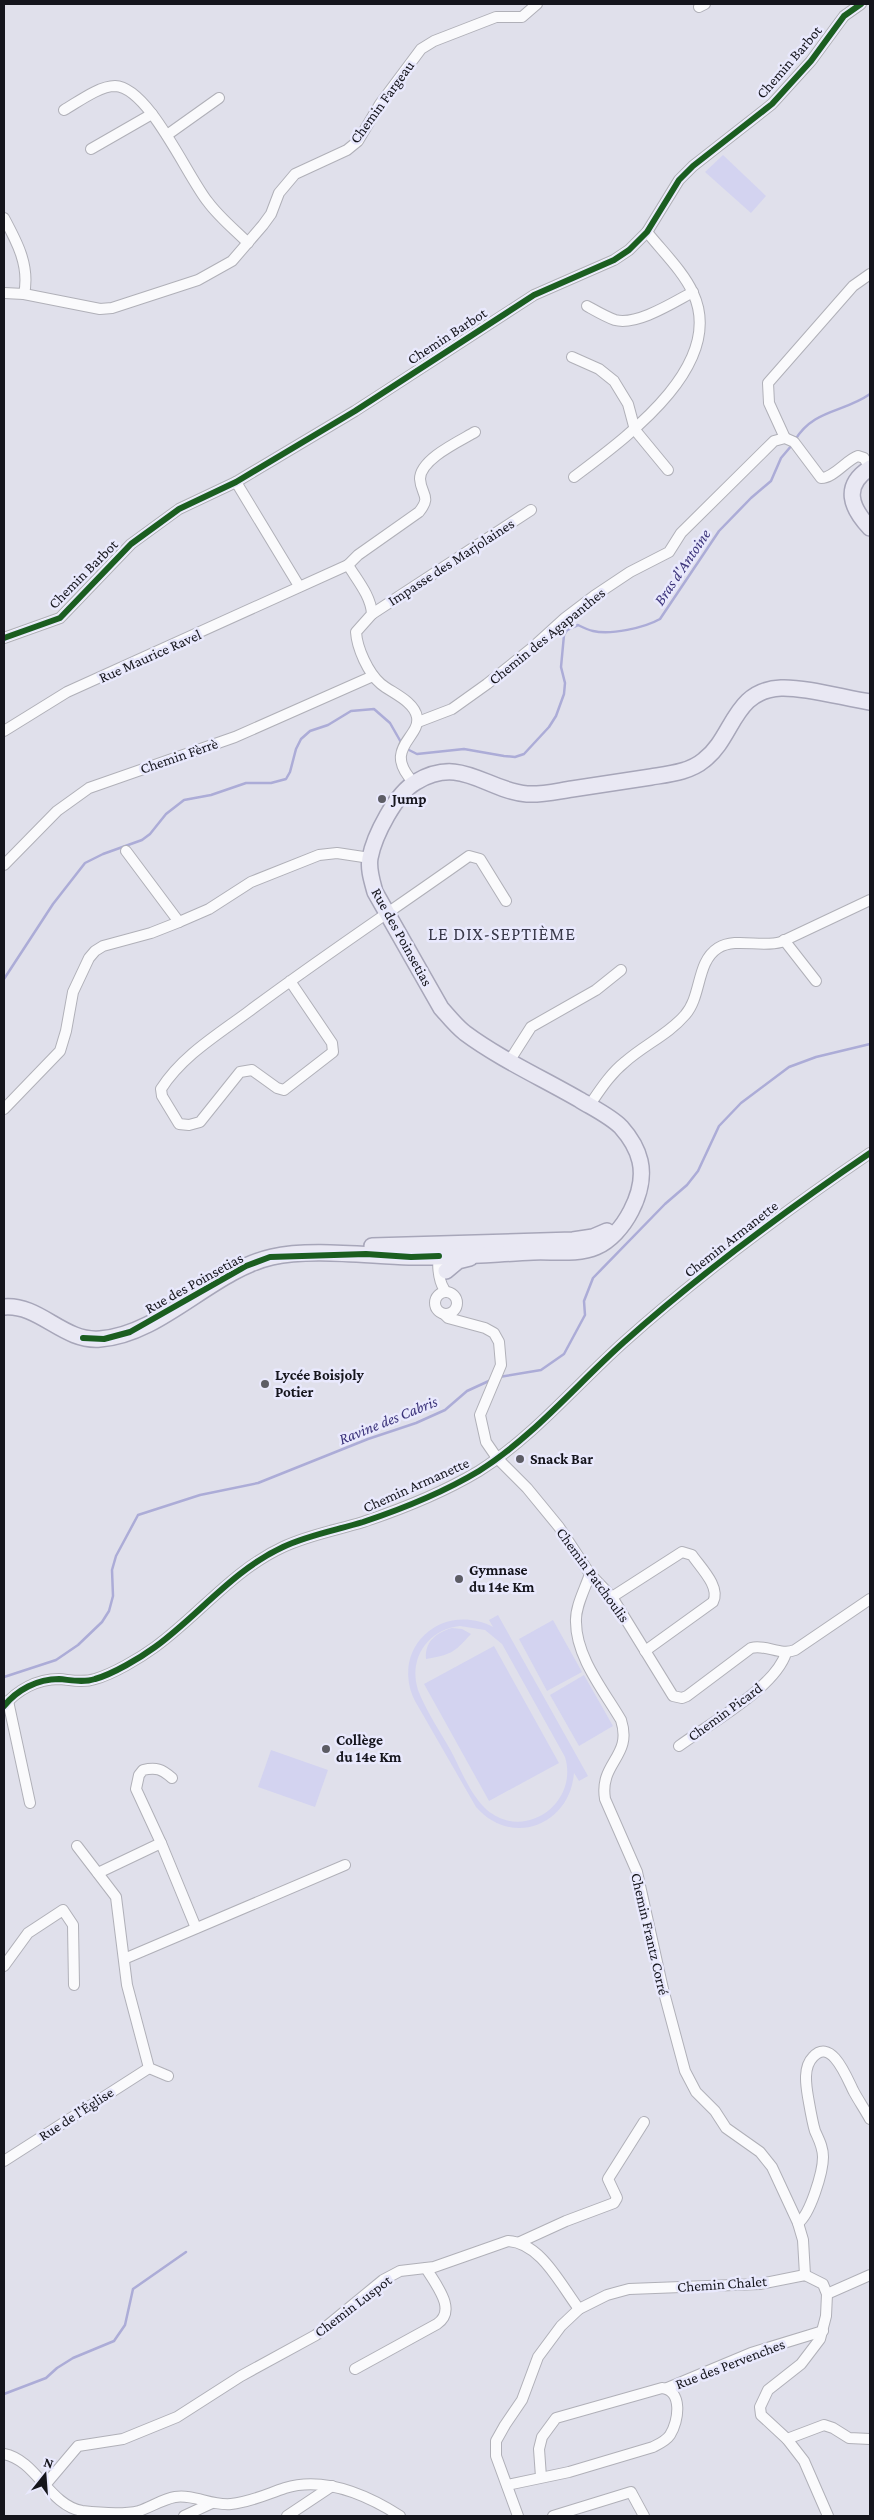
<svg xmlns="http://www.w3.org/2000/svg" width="874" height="2520" font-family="'Crimson Pro',serif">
<rect width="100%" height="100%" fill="#e0e0eb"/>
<g fill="#d3d3f0" fill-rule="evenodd">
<path d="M 723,155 L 766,196 L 751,213 L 705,172 Z"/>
<path d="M 498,1615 L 588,1776 L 579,1781 L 574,1773 C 570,1825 512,1848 476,1807 L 415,1701 C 389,1648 442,1601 493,1627 L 489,1620 ZM 460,1626 L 485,1630 L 502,1644 L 565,1757 C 579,1803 525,1842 487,1810 C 471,1796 461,1770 451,1751 C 440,1731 426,1711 418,1690 C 408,1659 428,1629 460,1626 Z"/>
<path d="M 553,1620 L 582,1672 L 547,1691 L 519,1639 Z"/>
<path d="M 452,1628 L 462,1629 L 471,1634 C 454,1653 450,1655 426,1659 C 424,1642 437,1632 452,1628 Z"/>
<path d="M 494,1646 L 559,1763 L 489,1801 L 424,1684 Z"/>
<path d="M 584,1675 L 613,1726 L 579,1746 L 550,1695 Z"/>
<path d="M 271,1750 L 328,1770 L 315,1807 L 258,1787 Z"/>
</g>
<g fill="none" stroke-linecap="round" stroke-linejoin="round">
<g stroke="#acacd7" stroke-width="2.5">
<path d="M 795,440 C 814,409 843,413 870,394"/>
<path d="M 405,748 L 417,754 L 464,749 L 504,756 L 515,757 L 524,754 L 549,727 L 556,716 L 564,694 L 565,683 L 561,667 L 564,635 L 567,630 L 578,625 C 582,627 588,630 593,631 C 611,635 644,628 660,619 L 719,531 L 751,498 L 771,481 L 781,458 L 792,445"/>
<path d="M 4,979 L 53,904 L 85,863 L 103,854 L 142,840 L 150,834 L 166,814 L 184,800 L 211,795 L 246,783 L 271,783 L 286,779 L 290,772 L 296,749 L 301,739 L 310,731 L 328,725 L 351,711 L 374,709 L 390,723 L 402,744"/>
<path d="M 499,1377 L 541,1370 L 564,1354 L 585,1315 L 584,1301 L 593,1278 L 665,1204 L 687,1185 L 698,1171 L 719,1126 L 741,1103 L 789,1067 L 816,1057 L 870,1044"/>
<path d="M 4,1677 L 56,1660 L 78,1645 L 102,1622 L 109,1611 L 113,1596 L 112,1570 L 116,1556 L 138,1515 L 200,1495 L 258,1483 L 368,1439 L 416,1423 L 445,1410 L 467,1391 L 491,1380"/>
<path d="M 4,2394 L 46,2378 L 57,2368 L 73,2358 L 114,2341 L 125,2325 L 133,2289 L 186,2252"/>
</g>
<g stroke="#b0b0b8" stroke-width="12">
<g id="minor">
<path d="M 699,7 L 705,4"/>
<path d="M 64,110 C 78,102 99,86 115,86 C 149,87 188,178 208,202 C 219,217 235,230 248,243"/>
<path d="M 167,135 L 219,98"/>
<path d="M 91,149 L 152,114"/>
<path d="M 4,218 C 17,242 30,266 24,294"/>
<path d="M 4,293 L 24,294 L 100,309 L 112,308 L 198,280 L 232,261 L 263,225 L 271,214 L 279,193 L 295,174 L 347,150 L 358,141 L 380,104 L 421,49 L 434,41 L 496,17 L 522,17 L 537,4"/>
<path d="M 587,306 C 596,311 606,317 615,320 C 637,326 674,302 693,292"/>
<path d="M 572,357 L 599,369 L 614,381 L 628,404 L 635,430 L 668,470"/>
<path d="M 785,438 L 769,403 L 768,383 L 853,286 L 870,274"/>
<path d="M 574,477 C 624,439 727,366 693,293 C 683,271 662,251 647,232"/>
<path d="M 236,482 L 299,586"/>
<path d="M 372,614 L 531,510"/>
<path d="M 4,638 L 60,618 L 131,544 L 179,509 L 236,482 L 355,411 L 534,295 L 614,260 L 629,250 L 647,232 L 679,180 L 693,166 L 772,104 L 811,61 L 844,16 L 861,4"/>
<path d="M 418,722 L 452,709 L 487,684 L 532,648 L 565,618 L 594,596 L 630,572 L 669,552 L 681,533 L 774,441 L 785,438 L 794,442 L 821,478 C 834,478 846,460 858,456 L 864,458 L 870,468"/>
<path d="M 4,731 L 67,692 L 348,565"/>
<path d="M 414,783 C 381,748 421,738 417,717 C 414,701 392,693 381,684 C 368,673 357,648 356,632 L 372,614 C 371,596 357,580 348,565 L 358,555 L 419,512 C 432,496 421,495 420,479 C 420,459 460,441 475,432"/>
<path d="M 126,851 L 179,922"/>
<path d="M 4,865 L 57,811 L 89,788 L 235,737 L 373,676"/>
<path d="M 784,940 L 816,981"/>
<path d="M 290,981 L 332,1043 L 333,1052 L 284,1090 L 277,1088 L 252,1070 L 240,1072 L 200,1122 L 189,1125 L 179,1124 L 162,1096 L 161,1089 C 182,1056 217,1035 248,1012 C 320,958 396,908 469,856 L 480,859 L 506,901"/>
<path d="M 510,1060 L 531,1027 L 596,990 L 621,970"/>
<path d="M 589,1106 C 600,1090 610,1074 625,1062 C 644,1045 669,1034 685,1015 C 702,996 696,962 718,948 C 736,937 761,948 781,942 L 870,900"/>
<path d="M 4,1109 L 60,1051 L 66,1031 L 73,992 L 89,958 L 95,951 L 103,946 L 151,933 L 179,922 L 209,909 L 251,882 L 319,855 L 337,853 L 370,858"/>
<path d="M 442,1252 C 435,1260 439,1281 444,1289"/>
<circle cx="446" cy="1303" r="11"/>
<path d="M 444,1314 L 448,1318 L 485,1328 L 494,1333 L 499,1342 L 501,1365 L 480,1415 L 486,1442 L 497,1458 L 527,1488 L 559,1527 L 590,1574 L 612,1597 L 673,1696 L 682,1698 L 687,1696 L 751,1648 C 767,1644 780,1656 795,1650 L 870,1599"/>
<path d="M 590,1574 C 585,1589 575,1607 576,1622 C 576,1657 604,1691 621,1720 C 633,1757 599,1762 605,1799 L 637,1872 L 663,1989 L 685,2071 L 696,2092 L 715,2111 L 726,2128 L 760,2152 L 772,2167 L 798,2223 L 803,2240 L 805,2275"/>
<path d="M 612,1597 L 682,1552 L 692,1555 C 700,1567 721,1587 713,1602 L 645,1651"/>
<path d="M 8,1701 L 30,1803"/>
<path d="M 4,1706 C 17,1690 37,1679 59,1679 C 71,1680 83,1683 95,1679 C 113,1674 140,1658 155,1647 C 199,1615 233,1570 283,1547 C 308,1535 337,1530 363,1522 C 402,1509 444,1492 479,1471 C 533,1437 577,1384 624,1342 C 701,1273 785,1211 870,1153"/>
<path d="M 679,1746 C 709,1724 775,1688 786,1653"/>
<path d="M 161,1843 L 196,1928"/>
<path d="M 77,1846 L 116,1897 L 127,1985 L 149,2068 L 168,2076"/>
<path d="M 98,1873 L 161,1843 L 136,1789 L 139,1775 L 143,1770 C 156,1767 162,1769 172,1778"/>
<path d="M 124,1959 L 345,1865"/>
<path d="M 4,1966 L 28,1933 L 63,1910 L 73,1925 L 74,1985"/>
<path d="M 4,2161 L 149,2068"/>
<path d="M 798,2223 C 810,2215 823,2172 823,2157 C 823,2147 819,2140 815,2131 C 812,2121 810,2108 808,2097 C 806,2085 803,2067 813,2057 C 832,2036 848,2081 854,2092 C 859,2101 865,2110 870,2119"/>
<path d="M 520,2242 L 566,2221 L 614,2203 L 617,2198 L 608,2179 L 644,2122"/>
<path d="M 827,2294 L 870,2275"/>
<path d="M 355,2369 L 437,2324 C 458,2310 435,2284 426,2268"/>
<path d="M 667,2388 L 751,2353 L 823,2331"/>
<path d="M 787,2439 L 824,2425 L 833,2428 L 849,2438 L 870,2439"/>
<path d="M 4,2454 C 36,2460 49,2505 82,2511 C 100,2513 122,2515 139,2511 C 151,2507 163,2499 175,2497 C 194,2494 211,2506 231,2504 C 251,2502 267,2494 285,2488 C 325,2476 367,2495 400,2516"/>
<path d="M 45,2485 L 78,2446 L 123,2439 L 177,2417 L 241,2376 L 316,2335 L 383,2280 L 400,2271 L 434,2267 L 508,2241 C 541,2243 560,2284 579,2309"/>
<path d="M 507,2485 L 569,2472 L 653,2447 C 659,2444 666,2441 670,2435 C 679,2421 683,2390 662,2388 L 556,2418 L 542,2437 L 539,2449 L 541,2477"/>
<path d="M 184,2516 L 212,2503"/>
<path d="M 287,2516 L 332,2486"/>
<path d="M 518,2516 L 496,2456 L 496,2441 L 505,2425 L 522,2400 L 538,2357 L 561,2326 L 579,2309 L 607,2295 L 629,2289 L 760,2284 L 805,2275 L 823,2284 L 827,2294 L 826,2316 L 820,2339 L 801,2364 L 768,2390 L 760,2407 L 761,2415 L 787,2439 L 804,2461 L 828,2516"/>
<path d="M 553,2516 L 631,2492 L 644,2516"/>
</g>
</g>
<g stroke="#a7a6b9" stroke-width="18">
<g id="primary">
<path d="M 870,468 C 842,486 851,508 870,528"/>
<path d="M 372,1246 L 573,1240 L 593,1237 L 607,1231"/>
<path d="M 446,1271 L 458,1261 L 470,1258"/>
<path d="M 4,1307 C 40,1304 63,1342 100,1339 C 161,1335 213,1270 272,1257 C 311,1248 369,1256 409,1257 C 450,1258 492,1254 533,1252 C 552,1251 578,1255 596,1247 C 624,1235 647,1191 640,1161 C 637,1148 629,1136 621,1127 C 610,1116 593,1108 580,1100 C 542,1078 500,1059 465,1033 C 456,1026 449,1017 441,1008 L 375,892 C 372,881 368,869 370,858 C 374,836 396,793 416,782 C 461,755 485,790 527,794 C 542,795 558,791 572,789 C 599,785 625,781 651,777 C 669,774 690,772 704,760 C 734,737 733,690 781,688 C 806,687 844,698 870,702"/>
</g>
</g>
<use href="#minor" stroke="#fafafc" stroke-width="10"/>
<use href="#primary" stroke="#e9e8f3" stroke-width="15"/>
<g stroke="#e9e9fd" stroke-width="9">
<g id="cycleway">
<path d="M 4,638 L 60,618 L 131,544 L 179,509 L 236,482 L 355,411 L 534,295 L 614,260 L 629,250 L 647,232 L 679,180 L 693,166 L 772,104 L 811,61 L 844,16 L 861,4"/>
<path d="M 83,1338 L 104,1339 L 130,1332 L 246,1266 L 270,1257 L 366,1254 L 411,1257 L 439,1256"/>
<path d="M 4,1706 C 17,1690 37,1679 59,1679 C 71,1680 83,1683 95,1679 C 113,1674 140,1658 155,1647 C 199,1615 233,1570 283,1547 C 308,1535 337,1530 363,1522 C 402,1509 444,1492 479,1471 C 533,1437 577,1384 624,1342 C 701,1273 785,1211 870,1153"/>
</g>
</g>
<use href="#cycleway" stroke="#1b5e20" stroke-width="6"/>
</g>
<g fill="#5c5c64" stroke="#e9e9fd" stroke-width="2">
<circle cx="382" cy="799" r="5"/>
<circle cx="265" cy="1384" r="5"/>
<circle cx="520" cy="1459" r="5"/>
<circle cx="459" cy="1579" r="5"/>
<circle cx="326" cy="1749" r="5"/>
</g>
<g text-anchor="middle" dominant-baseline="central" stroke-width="5" stroke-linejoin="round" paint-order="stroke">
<g font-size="15" fill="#15151c" stroke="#e9e9fd">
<text transform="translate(789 62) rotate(-49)">Chemin Barbot</text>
<text transform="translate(382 102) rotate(-54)">Chemin Fargeau</text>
<text transform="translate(447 336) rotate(-33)">Chemin Barbot</text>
<text transform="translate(451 562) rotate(-33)">Impasse des Marjolaines</text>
<text transform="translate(83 574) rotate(-45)">Chemin Barbot</text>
<text transform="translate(547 636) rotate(-39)">Chemin des Agapanthes</text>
<text transform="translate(150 656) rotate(-24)">Rue Maurice Ravel</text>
<text transform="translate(179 756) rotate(-19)">Chemin Fèrrè</text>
<text transform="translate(402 937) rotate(61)">Rue des Poinsetias</text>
<text transform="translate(731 1239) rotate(-38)">Chemin Armanette</text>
<text transform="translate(194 1283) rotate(-29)">Rue des Poinsetias</text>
<text transform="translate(416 1485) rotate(-24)">Chemin Armanette</text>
<text transform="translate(593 1575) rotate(54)">Chemin Patchoulis</text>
<text transform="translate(725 1712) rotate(-36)">Chemin Picard</text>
<text transform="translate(650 1934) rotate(77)">Chemin Frantz Corré</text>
<text transform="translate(76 2114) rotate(-33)">Rue de l'Église</text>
<text transform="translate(722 2284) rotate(-4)">Chemin Chalet</text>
<text transform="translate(353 2306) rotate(-37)">Chemin Luspot</text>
<text transform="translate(730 2364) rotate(-21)">Rue des Pervenches</text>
</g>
<g font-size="15" font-weight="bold" fill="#15151c" stroke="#e9e9fd" text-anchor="start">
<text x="392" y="799">Jump</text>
<text x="275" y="1375">Lycée Boisjoly<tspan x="275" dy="17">Potier</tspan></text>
<text x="530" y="1459">Snack Bar</text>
<text x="469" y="1570">Gymnase<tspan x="469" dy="17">du 14e Km</tspan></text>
<text x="336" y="1740">Collège<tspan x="336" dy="17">du 14e Km</tspan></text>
</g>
<g font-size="16" font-style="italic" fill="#3c347b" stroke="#e9e9fd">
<text transform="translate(682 567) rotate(-56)">Bras d'Antoine</text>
<text transform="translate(388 1420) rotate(-22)">Ravine des Cabris</text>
</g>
<g font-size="18" letter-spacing="1" fill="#383848" stroke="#e9e9fd">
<text x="502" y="934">LE DIX-SEPTIÈME</text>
</g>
</g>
<rect width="874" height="2520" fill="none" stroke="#15151c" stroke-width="10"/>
<g transform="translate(45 2475) rotate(17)" stroke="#e9e9fd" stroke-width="4" paint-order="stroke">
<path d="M0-4L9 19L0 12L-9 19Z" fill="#15151c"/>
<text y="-8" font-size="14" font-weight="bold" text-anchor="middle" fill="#15151c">N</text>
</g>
</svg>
